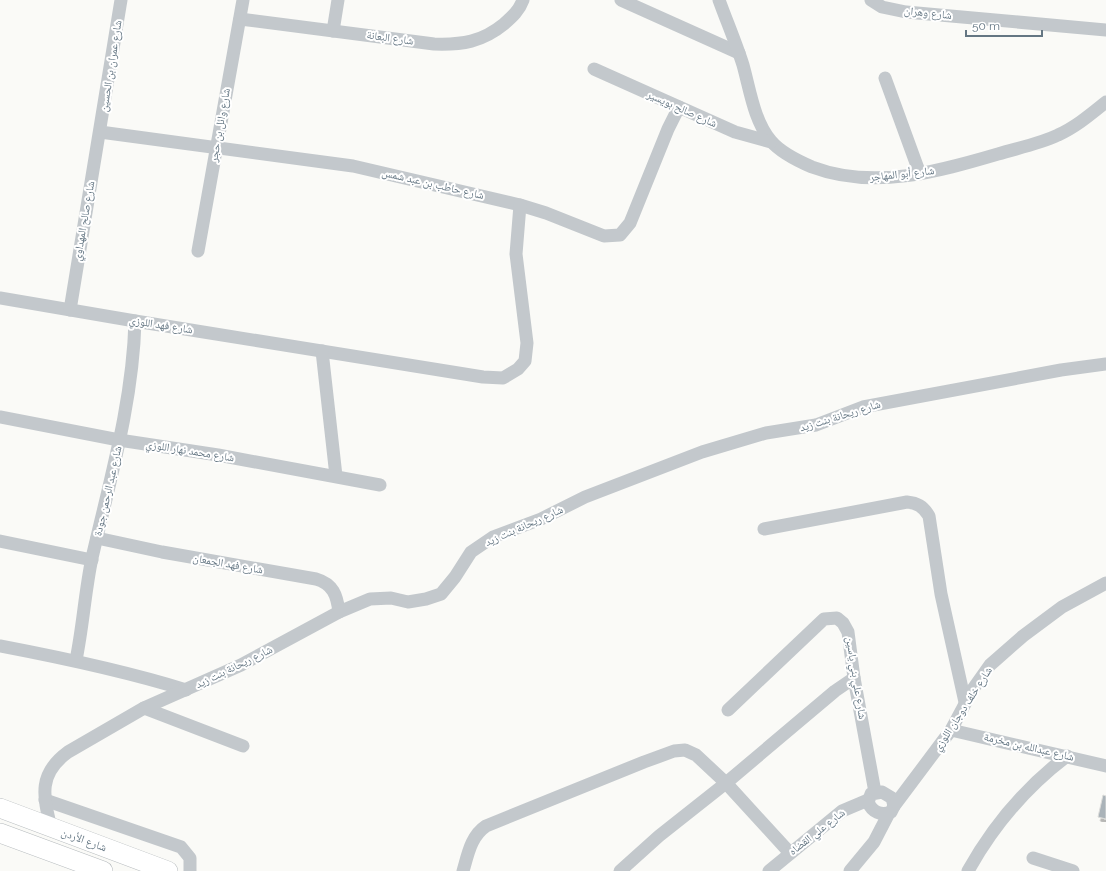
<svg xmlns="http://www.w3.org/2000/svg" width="1106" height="871" font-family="Raleway,'Noto Naskh Arabic',sans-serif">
	<defs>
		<filter id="shadow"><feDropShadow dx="2.5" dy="4" stdDeviation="0" flood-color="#0004"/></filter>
	</defs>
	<rect width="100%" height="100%" fill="#fafaf7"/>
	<path fill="#aab3b9" stroke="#dcdcda" filter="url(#shadow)" d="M 1103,795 L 1106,796 L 1106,819 L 1098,817 Z"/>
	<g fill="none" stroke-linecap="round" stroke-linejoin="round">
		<defs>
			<g id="highway">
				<path d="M 0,808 L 168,871"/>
				<path d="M 0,833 L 103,871"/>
			</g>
		</defs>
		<use href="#highway" stroke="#b6bbbe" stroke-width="20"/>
		<g stroke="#c3c8cc" stroke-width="13">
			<path d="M 621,0 L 739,53"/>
			<path d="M 719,0 C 727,22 736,43 743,65 C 750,90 754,121 771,141 C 781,153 798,161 812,167 C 873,190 937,172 998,154 C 1018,148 1039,144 1058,135 C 1076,127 1091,114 1106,102"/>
			<path d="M 871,0 L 882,7 L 906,12 L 1106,30"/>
			<path d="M 240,19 L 434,44 C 462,45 482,42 504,24 C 512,17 519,11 523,0"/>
			<path d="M 333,31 L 338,0"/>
			<path d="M 594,69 L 735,132 L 771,142"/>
			<path d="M 885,78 L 920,174"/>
			<path d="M 100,132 L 353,166 L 520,205 L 546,213 L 604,236 L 620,235 L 630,223 L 668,129 L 679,107"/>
			<path d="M 198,251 L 243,0"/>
			<path d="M 0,298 L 135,321 L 483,377 L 503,378 L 518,369 L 525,361 L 527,343 L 516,254 L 520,205"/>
			<path d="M 70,310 L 121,0"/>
			<path d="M 322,351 L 336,476"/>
			<path d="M 0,417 L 119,440 L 218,455 L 380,485"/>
			<path d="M 764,529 L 907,502 C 917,503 923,506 929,516 L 941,594 L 965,702"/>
			<path d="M 97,538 L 162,552 L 316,579 C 333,584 337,595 339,612"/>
			<path d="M 0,541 L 92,560"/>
			<path d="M 0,646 C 63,658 125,671 186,690"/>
			<path d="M 76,660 C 83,626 85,591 92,558 C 110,480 133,401 135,321"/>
			<path d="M 144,708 L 243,746"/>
			<path d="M 728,710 L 824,619 L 837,618 L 843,623 L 848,632 L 854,678 L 875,792"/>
			<path d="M 951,730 L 1106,766"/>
			<path d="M 882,792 L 892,798 L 894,806 L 891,812 C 881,816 872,812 868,802 L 871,794 Z"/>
			<path d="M 45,800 L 181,847 L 190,858 L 190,871"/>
			<path d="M 894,806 L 951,730 L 973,689 L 990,665 L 1023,636 L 1062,607 L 1106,583"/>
			<path d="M 51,828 C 43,795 38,774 68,752 L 144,708 L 241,665 L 339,612 L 370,599 L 391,598 L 408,602 L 426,599 L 441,594 L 455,577 L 471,552 L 493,537 L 541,519 L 585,497 L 702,452 L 766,433 L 816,425 L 863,407 L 1061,370 L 1106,364"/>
			<path d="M 1033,858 L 1073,871"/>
			<path d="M 463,871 C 468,854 471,836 486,826 L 644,762 L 674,751 L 685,750 L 696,755 L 726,783 L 790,853"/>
			<path d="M 620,871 L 659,836 L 726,783 L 835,691 L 854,678"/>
			<path d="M 769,871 L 842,811 L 868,800"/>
			<path d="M 850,871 L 874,842 L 889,813"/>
			<path d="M 968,871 C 993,826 1026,787 1067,756"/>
		</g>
		<use href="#highway" stroke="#fff" stroke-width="19"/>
	</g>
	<g text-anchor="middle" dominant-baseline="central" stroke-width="4" stroke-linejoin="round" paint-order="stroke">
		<g font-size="11" fill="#647683" stroke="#fff">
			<text transform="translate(928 13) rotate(6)">شارع وهران</text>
			<text transform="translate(390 38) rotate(8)">شارع البعانة</text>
			<text transform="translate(111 66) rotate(-81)">شارع عمران بن الحسين</text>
			<text transform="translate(682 109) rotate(24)">شارع صالح بويسير</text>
			<text transform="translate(220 125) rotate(-80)">شارع وائل بن حجر</text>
			<text transform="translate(902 174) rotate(-6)">شارع أبو المهاجر</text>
			<text transform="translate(433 184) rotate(13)">شارع حاطب بن عبد شمس</text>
			<text transform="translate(84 221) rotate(-80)">شارع صالح المهداوي</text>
			<text transform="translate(161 325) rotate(9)">شارع فهد اللوزي</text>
			<text transform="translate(840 416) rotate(-17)">شارع ريحانة بنت زيد</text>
			<text transform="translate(190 451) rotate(9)">شارع محمد نهار اللوزي</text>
			<text transform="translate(108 491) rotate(-77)">شارع عبد الرحمن جودة</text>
			<text transform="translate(524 526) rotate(-24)">شارع ريحانة بنت زيد</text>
			<text transform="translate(228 564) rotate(10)">شارع فهد الجمعان</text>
			<text transform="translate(234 667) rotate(-26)">شارع ريحانة بنت زيد</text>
			<text transform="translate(856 678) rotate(81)">شارع علي بني ياسين</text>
			<text transform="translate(963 709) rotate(-57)">شارع خلف دوجان اللوزي</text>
			<text transform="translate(1029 747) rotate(13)">شارع عبدالله بن مخرمة</text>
			<text transform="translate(817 832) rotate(-38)">شارع علي القضاه</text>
			<text transform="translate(84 840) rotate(20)">شارع الأردن</text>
		</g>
	</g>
	<path d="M966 30v6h76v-6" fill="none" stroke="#647683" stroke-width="2"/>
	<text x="972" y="30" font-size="12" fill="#647683" stroke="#ffffff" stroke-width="3" paint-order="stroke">50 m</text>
</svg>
